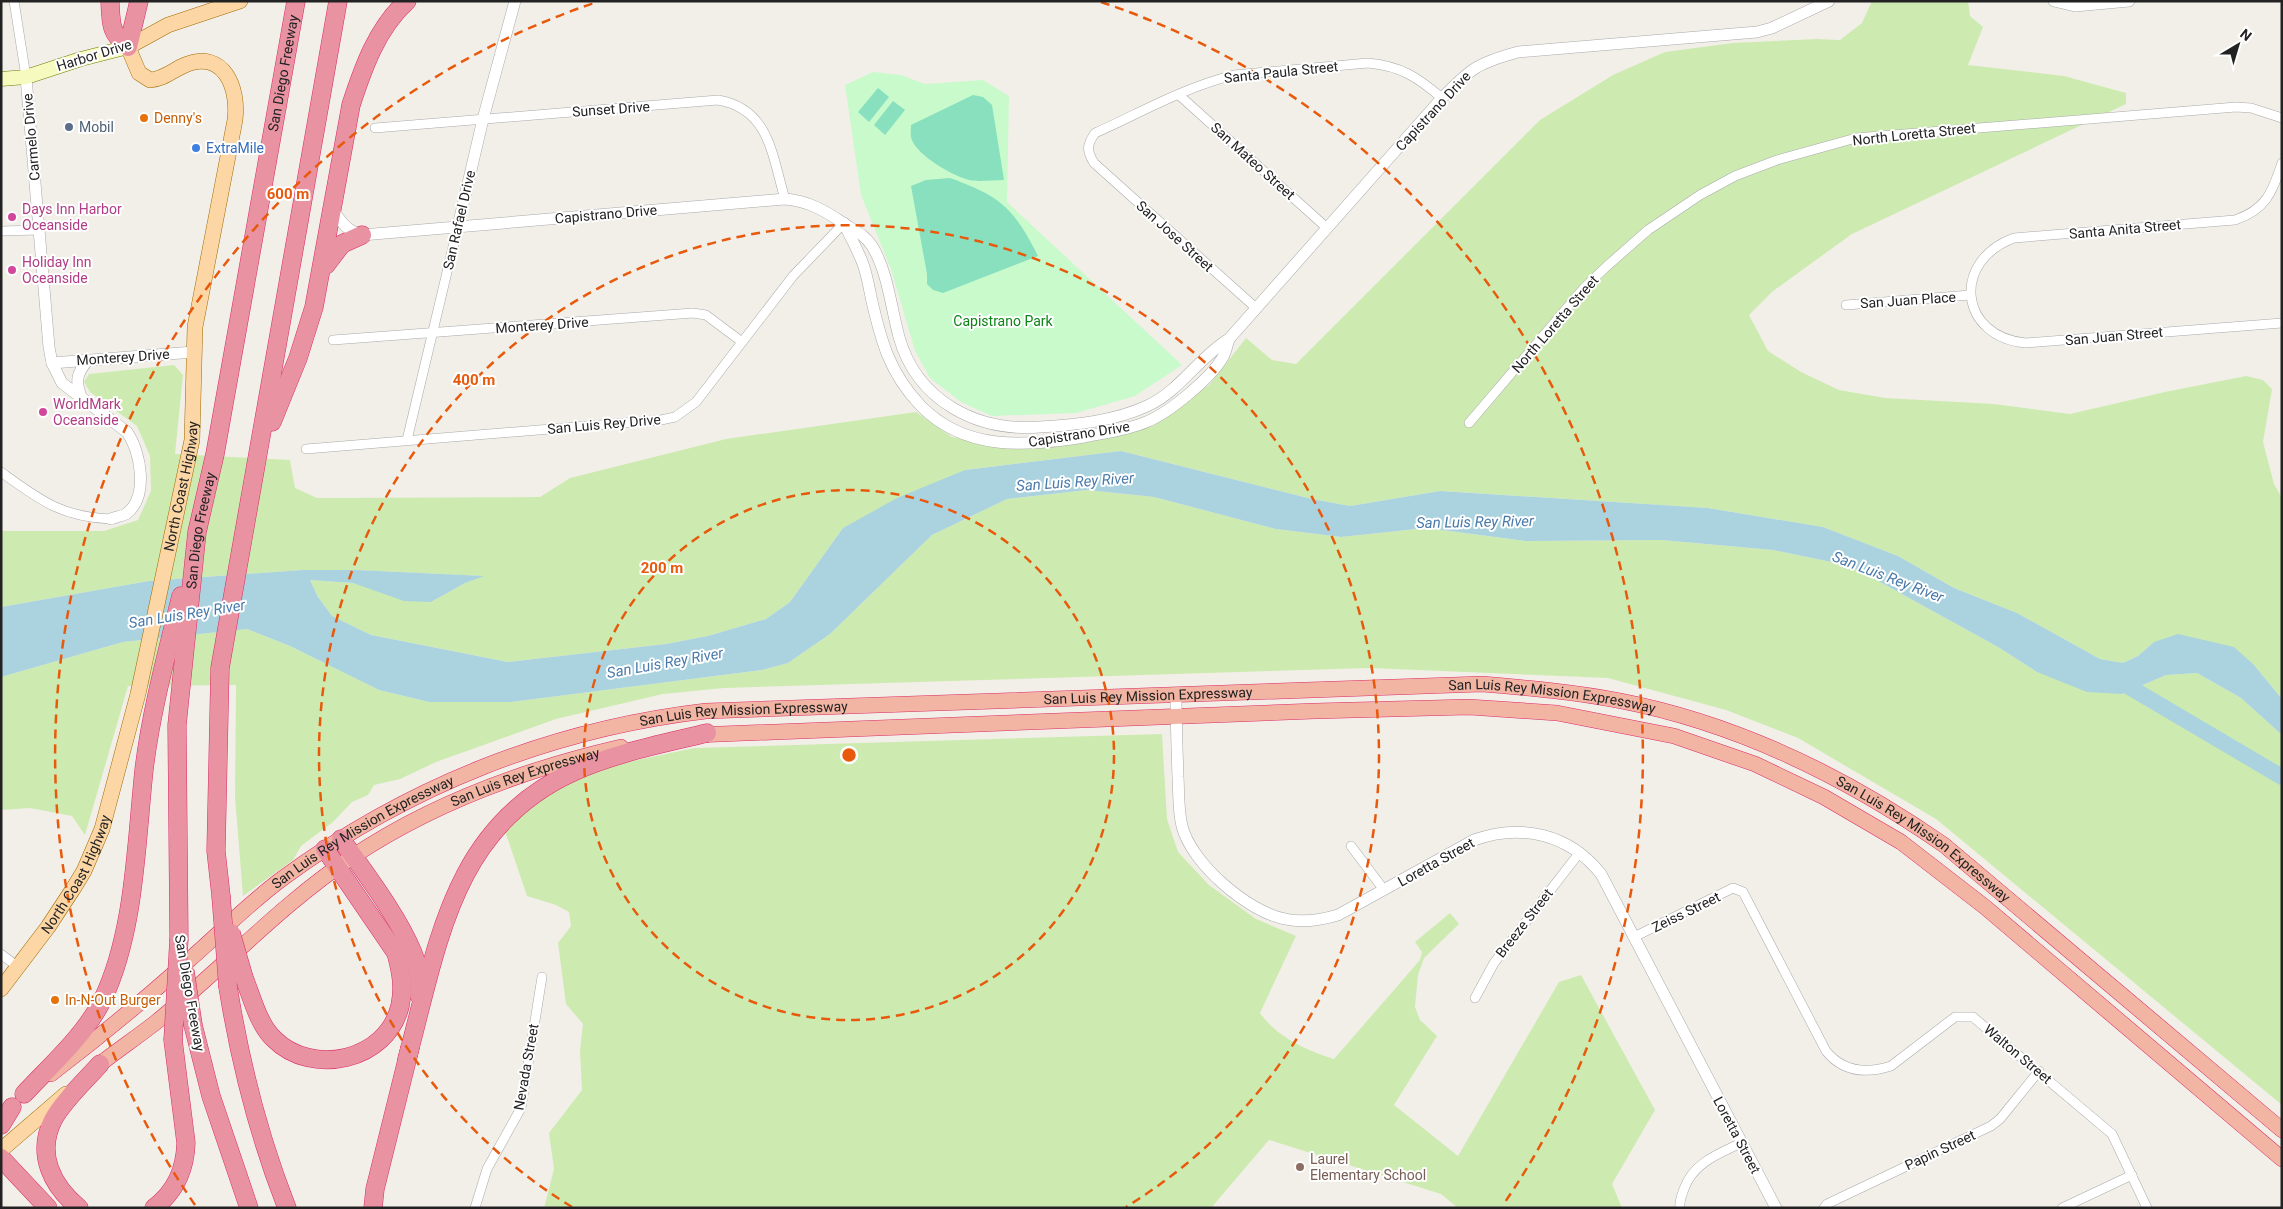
<svg xmlns="http://www.w3.org/2000/svg" width="2283" height="1209" font-family="Roboto,sans-serif">
	<rect width="100%" height="100%" fill="#f2efe9"/>
	<g fill="#cdebb0">
		<path d="M 1872,1 L 1968,1 L 1970,16 L 1983,27 L 1968,65 L 2064,76 L 2126,93 L 2126,104 L 1852,234 L 1773,291 L 1749,315 L 1768,351 L 1801,372 L 1839,390 L 1885,398 L 1994,404 L 2070,414 L 2165,392 L 2246,376 L 2263,380 L 2272,389 L 2263,442 L 2274,484 L 2282,498 L 2282,699 L 2254,665 L 2154,642 L 2138,656 L 2123,663 L 2100,659 L 2017,613 L 1954,588 L 1898,556 L 1823,527 L 1708,508 L 1440,491 L 1350,506 L 1312,499 L 1121,451 L 965,470 L 843,528 L 790,602 L 766,619 L 708,636 L 666,644 L 508,662 L 371,635 L 332,616 L 318,597 L 310,580 L 353,583 L 431,602 L 465,583 L 482,576 L 357,570 L 302,570 L 149,581 L 1,607 L 1,531 L 104,531 L 138,520 L 151,491 L 150,456 L 137,426 L 90,392 L 84,382 L 89,374 L 174,365 L 183,375 L 175,454 L 290,460 L 295,488 L 317,498 L 540,497 L 570,478 L 726,439 L 916,412 L 952,437 L 1017,448 L 1084,441 L 1153,426 L 1210,384 L 1246,338 L 1272,360 L 1296,364 L 1540,120 L 1613,75 L 1665,52 L 1733,43 L 1817,39 L 1840,40 L 1862,23 Z"/>
		<path d="M 1087,490 L 1154,497 L 1276,529 L 1341,537 L 1426,528 L 1526,541 L 1662,540 L 1773,550 L 1851,566 L 1998,647 L 2037,672 L 2122,694 L 2166,675 L 2197,673 L 2241,698 L 2282,735 L 2282,1105 L 1936,819 L 1798,738 L 1726,710 L 1608,678 L 1369,668 L 724,688 L 663,694 L 556,719 L 436,762 L 400,779 L 374,785 L 368,795 L 352,802 L 333,822 L 301,846 L 293,860 L 243,896 L 235,797 L 236,685 L 128,686 L 85,835 L 72,816 L 30,808 L 1,810 L 1,677 L 123,642 L 247,629 L 290,646 L 379,690 L 429,702 L 511,702 L 762,670 L 788,663 L 830,634 L 932,535 L 1007,499 Z"/>
		<path d="M 1162,734 L 1167,819 L 1178,852 L 1209,885 L 1256,919 L 1296,936 L 1260,1013 C 1278,1038 1306,1050 1334,1059 L 1420,960 L 1422,952 L 1415,942 L 1450,913 L 1459,924 L 1424,958 L 1418,975 L 1415,1007 L 1420,1020 L 1437,1036 L 1394,1105 L 1458,1156 L 1559,982 L 1581,975 L 1655,1110 L 1612,1184 L 1622,1208 L 1458,1208 L 1441,1194 L 1269,1140 L 1211,1208 L 544,1208 L 554,1169 L 549,1133 L 582,1090 L 580,1050 L 583,1024 L 566,1004 L 558,943 L 571,926 L 569,912 L 556,905 L 527,896 L 504,828 L 560,783 L 623,763 L 694,748 Z"/>
	</g>
	<path fill="#c8facc" d="M 873,72 L 901,75 L 925,84 L 983,80 L 1009,96 L 1007,202 L 1182,365 L 1135,396 L 1076,413 L 992,416 L 961,402 L 930,378 L 915,351 L 891,269 L 861,195 L 845,85 Z"/>
	<g fill="#88e0be">
		<path d="M 878,88 L 889,97 L 869,122 L 858,112 Z"/>
		<path d="M 973,95 L 983,97 L 992,105 L 1004,180 C 992,180 979,182 969,180 C 953,176 918,156 912,140 C 910,136 911,130 911,125 Z"/>
		<path d="M 893,101 L 905,110 L 885,135 L 874,125 Z"/>
		<path d="M 950,178 C 1000,196 1014,208 1038,256 L 943,293 L 933,290 L 927,284 L 927,274 L 911,186 L 926,180 Z"/>
	</g>
	<path fill="#aad3df" d="M 1121,451 L 1312,499 L 1350,506 L 1440,491 L 1708,508 L 1823,527 L 1898,556 L 1954,588 L 2017,613 L 2100,659 L 2123,663 L 2138,656 L 2154,642 L 2178,634 L 2234,647 L 2254,665 L 2282,699 L 2282,735 L 2241,698 L 2197,673 L 2166,675 L 2122,694 L 2087,692 L 2037,672 L 1998,647 L 1851,566 L 1773,550 L 1662,540 L 1526,541 L 1426,528 L 1341,537 L 1276,529 L 1154,497 L 1087,490 L 1007,499 L 932,535 L 830,634 L 788,663 L 762,670 L 511,702 L 429,702 L 379,690 L 290,646 L 247,629 L 123,642 L 1,677 L 1,607 L 149,581 L 302,570 L 357,570 L 484,576 L 465,583 L 431,602 L 404,601 L 353,583 L 310,580 L 318,597 L 332,616 L 371,635 L 508,662 L 666,644 L 708,636 L 766,619 L 790,602 L 843,528 L 897,498 L 965,470 Z"/>
	<g fill="none" stroke-linecap="round" stroke-linejoin="round">
		<path stroke="#aad3df" stroke-width="16" d="M 2114,678 L 2282,777"/>
		<defs>
			<g id="minor">
				<path d="M 14,1 L 26,77"/>
				<path d="M 1179,95 L 1327,228"/>
				<path d="M 375,128 L 718,100 C 770,109 772,156 785,199"/>
				<path d="M 2282,163 C 2272,192 2267,209 2235,220 L 2014,238 C 1951,261 1959,337 2026,343 L 2282,323"/>
				<path d="M 1,231 L 39,230"/>
				<path d="M 1846,305 L 1970,295"/>
				<path d="M 1256,308 L 1094,163 C 1087,151 1086,146 1095,133 C 1140,113 1185,87 1234,75 L 1368,63 C 1401,66 1417,77 1442,98"/>
				<path d="M 333,340 L 693,313 L 706,315 L 742,342"/>
				<path d="M 1469,423 L 1584,288 L 1607,266 L 1648,230 L 1700,195 L 1735,176 L 1777,160 L 1856,138 L 2236,107 L 2251,108 L 2282,118"/>
				<path d="M 407,440 L 458,226"/>
				<path d="M 306,449 L 661,420 L 675,417 L 696,402 L 793,276 L 844,223"/>
				<path d="M 1,472 C 40,500 61,517 111,519"/>
				<path d="M 1351,846 L 1384,890"/>
				<path d="M 1634,937 L 1733,888 L 1743,892 L 1826,1051 C 1843,1072 1866,1074 1891,1066 L 1955,1017 L 1973,1017 L 2112,1134 L 2147,1208"/>
				<path d="M 1,954 L 18,967"/>
				<path d="M 1475,998 L 1494,963 L 1580,852"/>
				<path d="M 475,1208 L 487,1169 L 521,1108 L 542,977"/>
				<path d="M 1680,1208 C 1679,1201 1682,1195 1684,1189 C 1693,1163 1718,1154 1741,1143"/>
				<path d="M 1824,1208 L 1827,1204 L 1991,1126 L 2000,1119 L 2039,1071"/>
				<path d="M 2062,1208 L 2132,1175"/>
			</g>
			<g id="tertiary">
				<path d="M 2054,1 L 2075,6 L 2129,1"/>
				<path d="M 26,77 L 49,347 L 52,363 L 62,383 L 127,432 C 141,452 149,497 126,514 C 122,516 115,517 111,519"/>
				<path d="M 333,210 C 342,223 347,231 362,235 L 785,199 C 808,201 824,210 843,223 C 855,231 864,234 872,246 C 888,272 891,308 899,337 C 917,401 977,432 1040,427 C 1075,425 1115,421 1147,406 C 1180,391 1199,357 1229,339 L 1442,98 C 1471,68 1478,63 1518,52 L 1757,32 L 1772,28 L 1829,1"/>
				<path d="M 844,223 C 850,237 858,250 863,264 C 867,275 869,287 871,297 C 881,341 889,372 920,405 C 965,452 1026,446 1084,437 C 1104,433 1128,430 1146,422 C 1169,413 1211,378 1223,357 C 1226,352 1227,345 1229,339"/>
				<path d="M 458,226 L 483,119 L 515,1"/>
				<path d="M 52,363 L 194,352"/>
				<path d="M 82,399 C 75,382 76,374 88,360"/>
				<path d="M 1176,693 C 1176,721 1177,749 1178,777 C 1179,793 1178,810 1182,826 C 1191,863 1248,912 1285,919 C 1303,923 1321,920 1338,915 L 1474,840 C 1522,823 1569,834 1601,874 L 1776,1208"/>
			</g>
			<path id="secondary" d="M 1,79 L 26,77 L 81,59 L 128,47"/>
			<g id="primary">
				<path id="s1" d="M 1,989 L 48,927 L 73,889 L 84,871 L 102,829 L 138,694 L 192,440 L 195,327 L 235,120 C 239,88 224,49 185,65 C 173,70 164,79 150,80 L 139,73 L 128,47 L 168,25 L 240,1"/>
				<path d="M 1,1150 L 66,1094"/>
			</g>
			<g id="trunk">
				<path d="M 695,735 L 1315,711 L 1469,707 L 1557,713 L 1674,736 L 1755,764 L 1824,797 L 1901,842 L 1985,907 L 2282,1159"/>
				<path id="s2" d="M 100,1064 C 118,1050 137,1037 155,1023 C 222,969 280,905 352,857 C 434,802 526,769 621,747"/>
				<path id="s3" d="M 51,1074 C 98,1038 143,1001 188,961 C 219,934 249,903 283,878 C 408,786 552,729 706,711 L 1482,684 C 1529,688 1575,692 1621,701 C 1739,724 1846,777 1944,845 L 2282,1130"/>
			</g>
			<g id="motorway">
				<path d="M 110,1 C 111,24 110,33 128,47 L 139,1"/>
				<path d="M 326,265 L 342,244 L 362,235"/>
				<path d="M 272,422 L 298,358 L 314,307 L 351,105 C 363,68 377,28 407,1"/>
				<path d="M 341,839 C 365,873 398,916 413,953 C 419,967 420,981 419,995"/>
				<path d="M 221,896 L 216,851 L 220,668 L 338,1"/>
				<path id="s4" d="M 179,939 L 177,725 L 197,532 L 215,454 L 296,1"/>
				<path d="M 244,978 C 252,997 258,1024 274,1039 C 312,1077 387,1061 400,1006 C 404,987 401,971 396,953 L 325,849"/>
				<path d="M 228,987 C 240,1062 259,1137 287,1208"/>
				<path d="M 193,1025 L 211,1096 L 249,1208"/>
				<path d="M 407,1059 C 438,945 452,827 573,772 C 615,753 662,744 707,733"/>
				<path d="M 24,1094 C 51,1065 84,1036 102,1001 C 135,933 136,844 144,770 C 151,711 167,653 181,596"/>
				<path d="M 1,1125 L 12,1107"/>
				<path d="M 1,1158 L 48,1208"/>
				<path d="M 79,1208 C 52,1186 36,1154 53,1120 C 63,1101 86,1080 100,1064"/>
				<path d="M 154,1208 C 176,1191 185,1170 186,1143 L 173,1040"/>
				<path d="M 373,1208 L 375,1189 L 410,1048"/>
			</g>
		</defs>
		<use href="#minor" stroke="#a9a9a9" stroke-width="10"/>
		<use href="#tertiary" stroke="#a9a9a9" stroke-width="12"/>
		<use href="#secondary" stroke="#707d05" stroke-width="15"/>
		<use href="#primary" stroke="#a06b00" stroke-width="16"/>
		<use href="#trunk" stroke="#dc2a67" stroke-width="16"/>
		<use href="#motorway" stroke="#dc2a67" stroke-width="19"/>
		<use href="#minor" stroke="#fff" stroke-width="9"/>
		<use href="#tertiary" stroke="#fff" stroke-width="11"/>
		<use href="#secondary" stroke="#f7fabf" stroke-width="14"/>
		<use href="#primary" stroke="#fcd6a4" stroke-width="15"/>
		<use href="#trunk" stroke="#f2b4a3" stroke-width="15"/>
		<use href="#motorway" stroke="#e892a2" stroke-width="18"/>
		<defs>
			<g id="motorway-bridge">
				<path d="M 221,896 L 228,987"/>
				<path d="M 231,933 L 244,978"/>
				<path d="M 185,971 L 193,1025"/>
				<path d="M 173,1040 L 179,939"/>
			</g>
		</defs>
		<use href="#motorway-bridge" stroke="#dc2a67" stroke-width="19" stroke-linecap="butt"/>
		<use href="#motorway-bridge" stroke="#e892a2" stroke-width="18"/>
	</g>
	<g fill="none" stroke="#e8590c" stroke-width="2.5" stroke-dasharray="9 6">
		<circle cx="849" cy="755" r="265"/>
		<path d="M572 1207A530 530 0 1 1 1126 1207"/>
		<path d="M195 1205A794 794 0 0 1 597 2M1101 2A794 794 0 0 1 1503 1205"/>
	</g>
	<g fill="#e8710a" stroke="#fff" stroke-width="2">
		<circle cx="144" cy="118" r="5"/>
		<circle cx="55" cy="1000" r="5"/>
	</g>
	<circle fill="#5c6f8a" stroke="#fff" stroke-width="2" cx="69" cy="127" r="5"/>
	<circle fill="#3f7fe0" stroke="#fff" stroke-width="2" cx="196" cy="148" r="5"/>
	<g fill="#d1479c" stroke="#fff" stroke-width="2">
		<circle cx="12" cy="217" r="5"/>
		<circle cx="12" cy="270" r="5"/>
		<circle cx="43" cy="412" r="5"/>
	</g>
	<circle fill="#8d6e63" stroke="#fff" stroke-width="2" cx="1300" cy="1167" r="5"/>
	<g text-anchor="middle" dominant-baseline="central" stroke-width="4" stroke-linejoin="round" paint-order="stroke">
		<g font-size="14" fill="#222" stroke="#fff">
			<text transform="translate(94 55) rotate(-17)">Harbor Drive</text>
			<text transform="translate(1281 72) rotate(-6)">Santa Paula Street</text>
			<text stroke="none"><textPath href="#s4" startOffset="875">San Diego Freeway</textPath></text>
			<text transform="translate(611 109) rotate(-4)">Sunset Drive</text>
			<text transform="translate(1433 111) rotate(-47)">Capistrano Drive</text>
			<text transform="translate(1914 134) rotate(-6)">North Loretta Street</text>
			<text transform="translate(31 137) rotate(-95)">Carmelo Drive</text>
			<text transform="translate(1253 161) rotate(42)">San Mateo Street</text>
			<text transform="translate(606 214) rotate(-5)">Capistrano Drive</text>
			<text transform="translate(459 220) rotate(-77)">San Rafael Drive</text>
			<text transform="translate(2125 229) rotate(-5)">Santa Anita Street</text>
			<text transform="translate(1175 236) rotate(42)">San Jose Street</text>
			<text transform="translate(1908 300) rotate(-4)">San Juan Place</text>
			<text transform="translate(1555 324) rotate(-49)">North Loretta Street</text>
			<text transform="translate(542 325) rotate(-4)">Monterey Drive</text>
			<text transform="translate(2114 336) rotate(-5)">San Juan Street</text>
			<text transform="translate(123 357) rotate(-4)">Monterey Drive</text>
			<text transform="translate(604 424) rotate(-5)">San Luis Rey Drive</text>
			<text transform="translate(1079 434) rotate(-9)">Capistrano Drive</text>
			<text stroke="none"><textPath href="#s1" startOffset="542">North Coast Highway</textPath></text>
			<text stroke="none"><textPath href="#s4" startOffset="410">San Diego Freeway</textPath></text>
			<text stroke="none"><textPath href="#s3" startOffset="1206">San Luis Rey Mission Expressway</textPath></text>
			<text stroke="none"><textPath href="#s3" startOffset="1611">San Luis Rey Mission Expressway</textPath></text>
			<text stroke="none"><textPath href="#s3" startOffset="801">San Luis Rey Mission Expressway</textPath></text>
			<text stroke="none"><textPath href="#s2" startOffset="518">San Luis Rey Expressway</textPath></text>
			<text stroke="none"><textPath href="#s3" startOffset="396">San Luis Rey Mission Expressway</textPath></text>
			<text stroke="none"><textPath href="#s3" startOffset="2016">San Luis Rey Mission Expressway</textPath></text>
			<text transform="translate(1436 862) rotate(-29)">Loretta Street</text>
			<text stroke="none"><textPath href="#s1" startOffset="138">North Coast Highway</textPath></text>
			<text transform="translate(1686 912) rotate(-26)">Zeiss Street</text>
			<text transform="translate(1524 923) rotate(-52)">Breeze Street</text>
			<text transform="translate(190 993) rotate(80)">San Diego Freeway</text>
			<text transform="translate(2018 1054) rotate(40)">Walton Street</text>
			<text transform="translate(526 1067) rotate(-80)">Nevada Street</text>
			<text transform="translate(1737 1135) rotate(62)">Loretta Street</text>
			<text transform="translate(1940 1150) rotate(-25)">Papin Street</text>
		</g>
		<g font-size="14" fill="#c56008" stroke="#fff" text-anchor="start">
			<text x="154" y="118">Denny's</text>
			<text x="65" y="1000">In-N-Out Burger</text>
		</g>
		<g font-size="14" fill="#4e5e75" stroke="#fff" text-anchor="start">
			<text x="79" y="127">Mobil</text>
		</g>
		<g font-size="14" fill="#366cbe" stroke="#fff" text-anchor="start">
			<text x="206" y="148">ExtraMile</text>
		</g>
		<g font-size="14" fill="#b23c85" stroke="#fff" text-anchor="start">
			<text x="22" y="209">Days Inn Harbor<tspan x="22" dy="16">Oceanside</tspan></text>
			<text x="22" y="262">Holiday Inn<tspan x="22" dy="16">Oceanside</tspan></text>
			<text x="53" y="404">WorldMark<tspan x="53" dy="16">Oceanside</tspan></text>
		</g>
		<g font-size="14" fill="#0c8416" stroke="#fff">
			<text x="1003" y="321">Capistrano Park</text>
		</g>
		<g font-size="14" fill="#785e54" stroke="#fff" text-anchor="start">
			<text x="1310" y="1159">Laurel<tspan x="1310" dy="16">Elementary School</tspan></text>
		</g>
		<g font-size="15" font-style="italic" fill="#4a7aab" stroke="#fff">
			<text transform="translate(1075 482) rotate(-4)">San Luis Rey River</text>
			<text transform="translate(1475 522) rotate(-1)">San Luis Rey River</text>
			<text transform="translate(1888 577) rotate(21)">San Luis Rey River</text>
			<text transform="translate(187 614) rotate(-9)">San Luis Rey River</text>
			<text transform="translate(665 663) rotate(-10)">San Luis Rey River</text>
		</g>
	</g>
	<circle cx="849" cy="755" r="8" fill="#e8590c" stroke="#fff" stroke-width="2.5"/>
	<g font-size="15" text-anchor="middle" font-weight="bold" fill="#e8590c" stroke="#fff" stroke-width="4" stroke-linejoin="round" paint-order="stroke">
		<text x="288" y="199">600 m</text>
		<text x="474" y="385">400 m</text>
		<text x="662" y="573">200 m</text>
	</g>
	<rect width="2283" height="1209" fill="none" stroke="#222222" stroke-width="5"/>
	<g transform="translate(2238 45) rotate(38)" stroke="#ffffff" stroke-width="4" paint-order="stroke">
	<path d="M0-4L9 19L0 12L-9 19Z" fill="#222222"/>
	<text y="-8" font-size="14" font-weight="bold" text-anchor="middle" fill="#222222">N</text>
	</g>
</svg>
